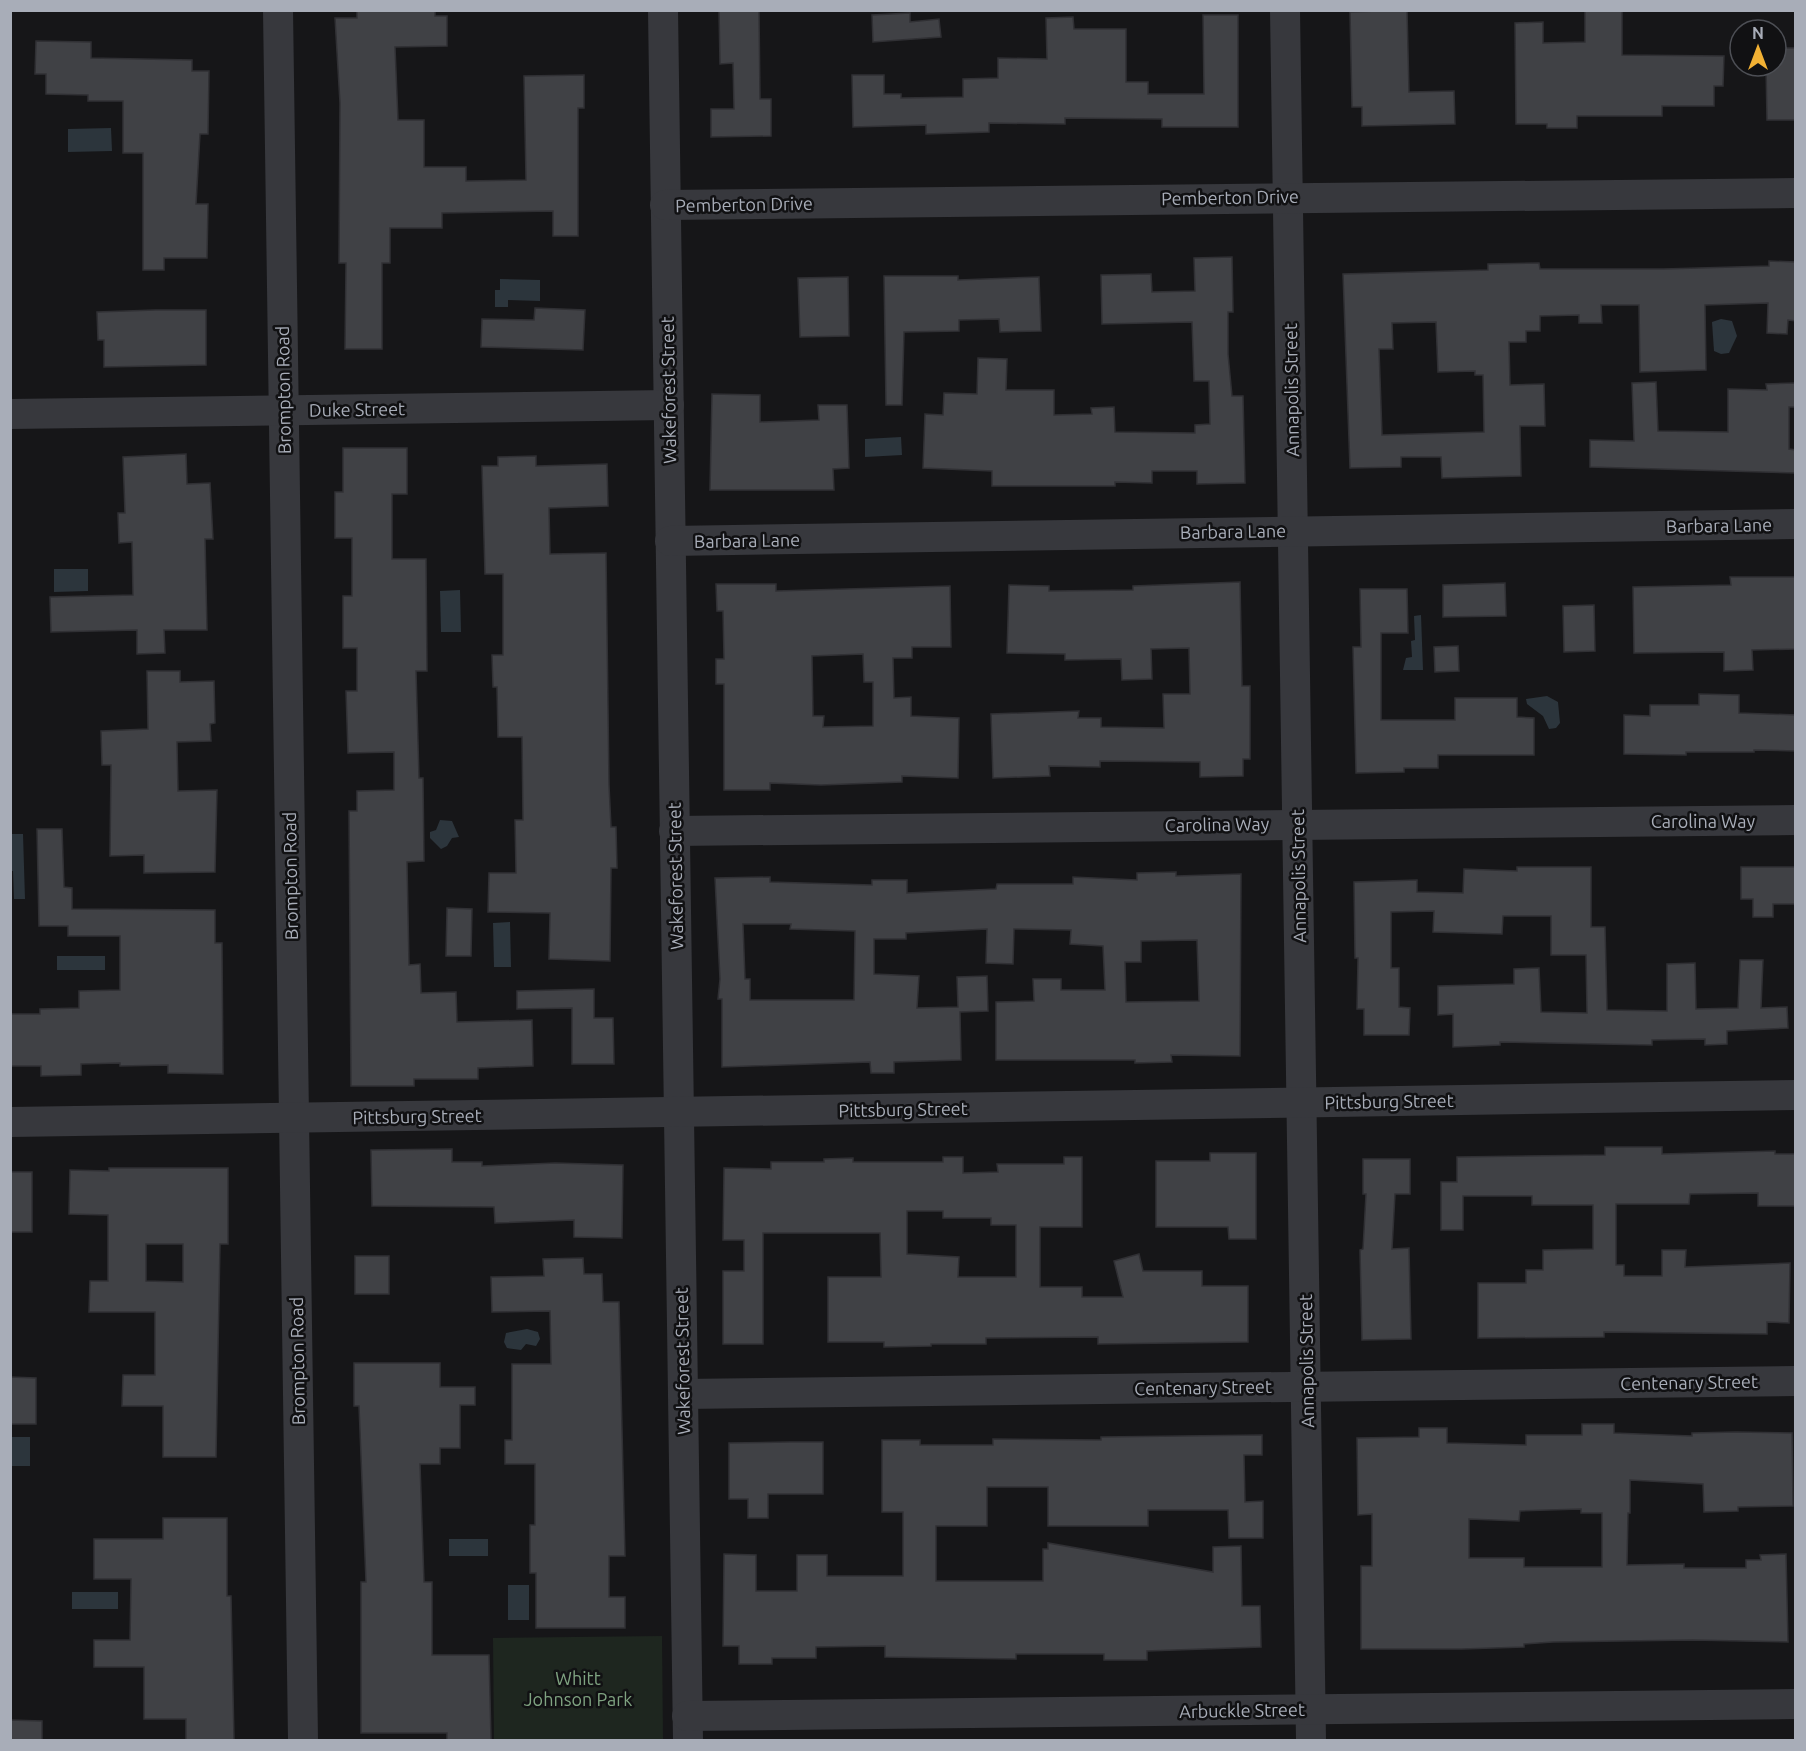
<svg xmlns="http://www.w3.org/2000/svg" width="1806" height="1751" font-family="Ubuntu,sans-serif">
	<rect width="100%" height="100%" fill="#161618"/>
	<path fill="#1e261f" d="M 662,1636 L 663,1740 L 494,1740 L 493,1638 Z"/>
	<g fill="#2c353c">
		<path d="M 111,128 L 112,151 L 68,152 L 68,129 Z"/>
		<path d="M 500,279 L 540,280 L 540,301 L 508,300 L 508,307 L 495,307 L 495,290 L 500,290 Z"/>
		<path d="M 1721,319 L 1732,321 L 1737,336 L 1729,353 L 1721,354 L 1714,351 L 1712,322 Z"/>
		<path d="M 901,437 L 902,455 L 865,457 L 865,439 Z"/>
		<path d="M 54,569 L 88,569 L 88,591 L 54,592 Z"/>
		<path d="M 460,590 L 461,632 L 441,632 L 440,591 Z"/>
		<path d="M 1421,615 L 1423,670 L 1403,670 L 1406,658 L 1412,657 L 1411,641 L 1415,640 L 1414,616 Z"/>
		<path d="M 1547,696 L 1558,702 L 1560,723 L 1556,728 L 1549,729 L 1543,716 L 1527,704 L 1526,699 Z"/>
		<path d="M 440,820 L 452,821 L 459,837 L 452,838 L 447,846 L 441,849 L 430,838 L 430,832 L 436,830 Z"/>
		<path d="M 11,834 L 23,834 L 25,899 L 14,899 L 13,871 L 10,871 Z"/>
		<path d="M 510,922 L 511,967 L 494,967 L 493,923 Z"/>
		<rect x="57" y="956" width="48" height="14"/>
		<path d="M 527,1329 L 538,1332 L 540,1339 L 536,1346 L 526,1344 L 521,1350 L 507,1348 L 504,1342 L 506,1333 Z"/>
		<rect x="11" y="1437" width="19" height="29"/>
		<rect x="449" y="1539" width="39" height="17"/>
		<rect x="508" y="1585" width="21" height="35"/>
		<rect x="72" y="1592" width="46" height="17"/>
	</g>
	<g fill="#404145" stroke="#303034" stroke-width="1.5" fill-rule="evenodd">
		<path d="M 357,10 L 435,10 L 435,16 L 447,16 L 447,46 L 395,47 L 398,120 L 424,120 L 424,167 L 466,167 L 466,181 L 526,180 L 524,76 L 584,75 L 584,108 L 578,108 L 578,236 L 553,236 L 553,211 L 442,213 L 442,228 L 390,228 L 390,263 L 382,263 L 382,349 L 345,349 L 346,263 L 339,263 L 340,103 L 335,18 L 357,18 Z"/>
		<path d="M 719,10 L 759,10 L 760,99 L 771,99 L 771,136 L 711,137 L 711,109 L 734,109 L 733,63 L 720,64 Z"/>
		<path d="M 1407,10 L 1409,92 L 1454,91 L 1455,124 L 1362,126 L 1362,107 L 1352,107 L 1350,12 Z"/>
		<path d="M 1585,10 L 1622,10 L 1622,55 L 1724,56 L 1723,86 L 1714,86 L 1714,106 L 1662,106 L 1662,116 L 1577,116 L 1577,128 L 1547,128 L 1547,124 L 1516,124 L 1515,23 L 1543,22 L 1543,43 L 1585,42 Z"/>
		<path d="M 910,13 L 910,22 L 939,19 L 941,37 L 873,42 L 872,15 Z"/>
		<path d="M 1203,15 L 1238,15 L 1238,127 L 1162,127 L 1162,119 L 1065,118 L 1065,124 L 989,123 L 989,132 L 926,134 L 926,125 L 853,127 L 852,75 L 884,75 L 884,94 L 901,94 L 901,98 L 963,97 L 963,79 L 998,78 L 998,58 L 1047,59 L 1046,18 L 1073,17 L 1074,29 L 1126,29 L 1126,82 L 1148,82 L 1148,94 L 1204,94 Z"/>
		<path d="M 36,41 L 91,42 L 91,58 L 192,60 L 192,71 L 209,71 L 208,134 L 200,134 L 196,204 L 208,204 L 207,258 L 164,258 L 164,270 L 143,270 L 143,153 L 123,153 L 123,101 L 88,101 L 88,95 L 46,94 L 46,74 L 35,74 Z"/>
		<path d="M 1776,48 L 1796,48 L 1796,120 L 1767,120 L 1766,66 L 1776,66 Z"/>
		<path d="M 1232,257 L 1233,312 L 1228,312 L 1228,354 L 1232,396 L 1243,396 L 1245,483 L 1197,484 L 1197,471 L 1152,471 L 1152,483 L 1115,482 L 1115,486 L 992,486 L 992,471 L 923,468 L 925,414 L 943,415 L 944,393 L 977,394 L 978,358 L 1007,359 L 1006,390 L 1054,390 L 1054,415 L 1092,414 L 1091,408 L 1114,407 L 1115,432 L 1195,433 L 1195,425 L 1210,424 L 1209,381 L 1194,381 L 1192,322 L 1102,324 L 1101,275 L 1151,274 L 1152,292 L 1195,291 L 1194,258 Z"/>
		<path d="M 1769,261 L 1796,262 L 1796,321 L 1788,320 L 1787,334 L 1767,333 L 1768,303 L 1705,305 L 1706,370 L 1640,372 L 1639,305 L 1601,305 L 1602,323 L 1579,323 L 1579,315 L 1540,316 L 1540,331 L 1526,331 L 1526,342 L 1509,342 L 1510,385 L 1544,384 L 1545,426 L 1520,426 L 1521,476 L 1442,478 L 1441,457 L 1401,457 L 1401,467 L 1350,468 L 1343,274 L 1488,270 L 1488,264 L 1539,263 L 1540,269 L 1663,269 L 1769,266 ZM 1436,322 L 1438,372 L 1475,371 L 1475,375 L 1483,375 L 1484,432 L 1382,435 L 1379,349 L 1393,349 L 1392,323 Z"/>
		<path d="M 884,276 L 958,276 L 958,280 L 1039,277 L 1041,331 L 1000,332 L 999,319 L 959,320 L 959,331 L 904,332 L 902,405 L 886,405 Z"/>
		<path d="M 848,277 L 849,336 L 800,337 L 798,278 Z"/>
		<path d="M 535,308 L 585,310 L 583,350 L 481,347 L 482,319 L 534,320 Z"/>
		<path d="M 155,310 L 206,310 L 206,365 L 104,367 L 104,340 L 98,340 L 97,312 Z"/>
		<path d="M 1656,382 L 1658,431 L 1728,432 L 1728,389 L 1767,390 L 1766,384 L 1796,383 L 1796,407 L 1789,407 L 1789,449 L 1796,450 L 1796,473 L 1590,467 L 1590,440 L 1634,441 L 1632,383 Z"/>
		<path d="M 712,394 L 760,395 L 760,422 L 819,420 L 818,405 L 847,405 L 849,468 L 833,469 L 834,490 L 710,490 Z"/>
		<path d="M 343,448 L 407,448 L 407,494 L 392,494 L 392,559 L 426,559 L 427,671 L 416,671 L 419,778 L 423,778 L 424,861 L 407,862 L 409,965 L 420,964 L 421,993 L 456,992 L 457,1022 L 532,1020 L 533,1066 L 478,1068 L 478,1079 L 414,1079 L 414,1086 L 351,1086 L 349,811 L 357,811 L 357,791 L 394,790 L 394,752 L 348,753 L 346,691 L 357,691 L 357,648 L 343,648 L 343,596 L 352,596 L 352,538 L 335,538 L 335,492 L 343,492 Z"/>
		<path d="M 186,454 L 187,484 L 210,483 L 213,539 L 205,539 L 207,630 L 164,630 L 165,653 L 137,654 L 137,630 L 51,632 L 50,597 L 133,595 L 132,542 L 119,543 L 118,513 L 125,513 L 123,457 Z"/>
		<path d="M 536,456 L 536,466 L 607,464 L 608,506 L 549,508 L 550,554 L 606,553 L 609,785 L 611,827 L 616,827 L 617,868 L 611,868 L 610,961 L 549,959 L 550,913 L 488,912 L 489,873 L 516,873 L 515,820 L 523,820 L 522,737 L 498,737 L 497,687 L 493,687 L 492,655 L 503,655 L 503,574 L 485,574 L 482,466 L 498,466 L 498,457 Z"/>
		<path d="M 1730,577 L 1796,577 L 1796,649 L 1752,650 L 1753,670 L 1724,671 L 1724,652 L 1634,653 L 1633,587 L 1731,585 Z"/>
		<path d="M 1240,582 L 1242,686 L 1250,686 L 1250,759 L 1243,759 L 1243,776 L 1200,777 L 1200,762 L 1100,761 L 1100,767 L 1049,766 L 1050,776 L 993,778 L 991,714 L 1079,711 L 1078,718 L 1101,718 L 1101,727 L 1164,728 L 1163,694 L 1190,694 L 1189,648 L 1151,649 L 1152,679 L 1122,680 L 1121,659 L 1065,660 L 1065,654 L 1007,653 L 1009,585 L 1049,586 L 1049,591 L 1133,590 L 1133,586 Z"/>
		<path d="M 1505,583 L 1506,616 L 1443,617 L 1443,585 Z"/>
		<path d="M 716,584 L 776,584 L 776,591 L 950,586 L 951,647 L 912,647 L 912,658 L 893,658 L 894,698 L 911,697 L 911,716 L 959,718 L 958,778 L 902,776 L 902,782 L 821,785 L 770,783 L 770,790 L 724,790 L 724,684 L 716,684 L 716,659 L 724,659 L 723,611 L 717,611 ZM 863,654 L 864,682 L 873,682 L 873,726 L 823,727 L 824,716 L 813,716 L 812,656 Z"/>
		<path d="M 1360,589 L 1407,589 L 1408,633 L 1381,633 L 1381,720 L 1455,720 L 1455,698 L 1517,698 L 1517,717 L 1534,718 L 1534,755 L 1438,755 L 1438,768 L 1404,768 L 1404,772 L 1356,773 L 1353,647 L 1361,647 Z"/>
		<path d="M 1594,605 L 1595,651 L 1564,652 L 1563,606 Z"/>
		<path d="M 1458,646 L 1459,671 L 1435,672 L 1434,647 Z"/>
		<path d="M 147,671 L 180,671 L 180,682 L 214,681 L 215,723 L 210,724 L 211,741 L 177,742 L 178,791 L 217,790 L 215,872 L 144,873 L 144,855 L 110,856 L 111,765 L 102,765 L 101,731 L 148,729 Z"/>
		<path d="M 1699,694 L 1739,695 L 1739,713 L 1796,715 L 1796,751 L 1754,750 L 1754,752 L 1686,752 L 1686,755 L 1624,754 L 1624,715 L 1650,716 L 1650,705 L 1699,705 Z"/>
		<path d="M 37,829 L 62,829 L 64,887 L 72,888 L 72,909 L 215,910 L 215,943 L 222,943 L 223,1074 L 168,1073 L 168,1065 L 120,1066 L 120,1063 L 81,1064 L 81,1075 L 41,1076 L 41,1066 L 10,1066 L 10,1014 L 40,1014 L 40,1009 L 79,1008 L 79,991 L 120,990 L 120,936 L 68,936 L 68,926 L 39,926 Z"/>
		<path d="M 1517,867 L 1591,867 L 1591,927 L 1605,927 L 1607,1010 L 1667,1011 L 1667,964 L 1695,963 L 1696,1009 L 1738,1008 L 1740,960 L 1763,960 L 1761,1008 L 1787,1007 L 1788,1028 L 1727,1031 L 1727,1044 L 1705,1045 L 1705,1039 L 1652,1040 L 1652,1045 L 1500,1042 L 1500,1045 L 1453,1047 L 1453,1014 L 1438,1015 L 1438,986 L 1514,984 L 1514,969 L 1539,968 L 1541,1012 L 1587,1013 L 1586,955 L 1551,955 L 1551,916 L 1503,916 L 1502,934 L 1433,932 L 1434,911 L 1391,912 L 1391,968 L 1399,968 L 1399,1007 L 1410,1008 L 1409,1035 L 1364,1035 L 1364,1009 L 1357,1009 L 1358,958 L 1355,958 L 1354,882 L 1417,880 L 1417,892 L 1463,893 L 1464,869 L 1517,871 Z"/>
		<path d="M 1741,867 L 1796,867 L 1796,904 L 1773,904 L 1773,917 L 1753,917 L 1753,899 L 1741,899 Z"/>
		<path d="M 1176,872 L 1176,876 L 1241,874 L 1240,1056 L 1171,1055 L 1172,1062 L 1135,1063 L 1135,1060 L 996,1060 L 996,1002 L 1034,1001 L 1033,979 L 1061,979 L 1061,990 L 1105,990 L 1103,946 L 1070,944 L 1071,930 L 1014,929 L 1013,964 L 986,963 L 987,929 L 906,933 L 906,939 L 874,939 L 874,974 L 919,976 L 917,1008 L 958,1007 L 957,977 L 987,976 L 988,1011 L 960,1012 L 961,1060 L 894,1062 L 894,1073 L 871,1073 L 870,1062 L 722,1067 L 722,999 L 718,999 L 720,979 L 715,878 L 770,877 L 770,882 L 872,885 L 872,880 L 907,880 L 907,893 L 996,889 L 997,884 L 1073,884 L 1073,877 L 1137,880 L 1137,873 ZM 743,924 L 791,924 L 790,929 L 855,931 L 854,1000 L 750,1000 L 750,979 L 745,979 ZM 1197,940 L 1199,1001 L 1126,1002 L 1125,962 L 1141,962 L 1141,941 Z"/>
		<path d="M 447,908 L 472,909 L 471,956 L 446,956 Z"/>
		<path d="M 594,989 L 594,1018 L 613,1018 L 614,1064 L 572,1064 L 572,1008 L 517,1009 L 517,991 Z"/>
		<path d="M 1605,1147 L 1662,1147 L 1662,1154 L 1775,1151 L 1775,1154 L 1796,1154 L 1796,1206 L 1758,1206 L 1758,1193 L 1690,1194 L 1689,1204 L 1616,1204 L 1616,1265 L 1624,1265 L 1624,1276 L 1662,1276 L 1662,1250 L 1686,1250 L 1685,1267 L 1790,1263 L 1789,1323 L 1767,1322 L 1767,1334 L 1604,1332 L 1604,1337 L 1478,1338 L 1478,1283 L 1526,1283 L 1526,1270 L 1543,1270 L 1543,1250 L 1593,1249 L 1593,1205 L 1532,1205 L 1532,1196 L 1463,1196 L 1463,1230 L 1441,1230 L 1441,1182 L 1457,1182 L 1457,1157 L 1605,1155 Z"/>
		<path d="M 452,1149 L 452,1162 L 482,1162 L 482,1166 L 555,1163 L 623,1165 L 622,1238 L 574,1237 L 574,1220 L 495,1223 L 494,1207 L 372,1206 L 371,1150 Z"/>
		<path d="M 1210,1153 L 1256,1153 L 1256,1239 L 1229,1239 L 1228,1227 L 1156,1227 L 1156,1161 L 1210,1161 Z"/>
		<path d="M 943,1157 L 963,1157 L 963,1173 L 998,1172 L 997,1164 L 1064,1164 L 1064,1157 L 1082,1157 L 1082,1227 L 1040,1227 L 1040,1287 L 1082,1287 L 1082,1297 L 1123,1297 L 1114,1261 L 1139,1254 L 1143,1271 L 1202,1271 L 1202,1286 L 1248,1286 L 1248,1342 L 1098,1344 L 1098,1337 L 986,1338 L 986,1344 L 931,1344 L 931,1346 L 884,1347 L 884,1342 L 828,1342 L 828,1277 L 881,1277 L 880,1233 L 763,1233 L 763,1344 L 723,1344 L 723,1271 L 744,1271 L 744,1240 L 723,1240 L 724,1168 L 771,1169 L 771,1162 L 824,1162 L 824,1159 L 853,1158 L 853,1162 L 943,1162 ZM 907,1211 L 943,1211 L 943,1218 L 991,1218 L 991,1225 L 1016,1225 L 1016,1277 L 958,1277 L 959,1257 L 907,1254 Z"/>
		<path d="M 1363,1159 L 1410,1159 L 1410,1194 L 1395,1194 L 1392,1249 L 1409,1248 L 1411,1339 L 1362,1340 L 1360,1250 L 1363,1249 L 1366,1194 L 1363,1194 Z"/>
		<path d="M 109,1168 L 228,1168 L 228,1244 L 220,1244 L 216,1457 L 163,1457 L 163,1406 L 122,1406 L 123,1375 L 155,1375 L 155,1312 L 89,1312 L 90,1281 L 108,1281 L 108,1215 L 69,1214 L 70,1170 L 109,1171 ZM 146,1244 L 183,1244 L 183,1282 L 146,1281 Z"/>
		<rect x="10" y="1172" width="22" height="60"/>
		<rect x="355" y="1256" width="34" height="38"/>
		<path d="M 583,1258 L 584,1274 L 602,1274 L 603,1302 L 619,1302 L 625,1556 L 609,1556 L 609,1597 L 625,1597 L 625,1628 L 536,1628 L 536,1573 L 530,1573 L 530,1525 L 535,1525 L 535,1464 L 505,1464 L 505,1440 L 512,1440 L 512,1364 L 551,1364 L 550,1311 L 492,1312 L 491,1277 L 544,1276 L 543,1259 Z"/>
		<path d="M 354,1363 L 440,1363 L 440,1387 L 475,1387 L 475,1405 L 460,1405 L 460,1448 L 440,1448 L 440,1464 L 420,1464 L 424,1582 L 432,1582 L 432,1655 L 489,1655 L 491,1740 L 447,1740 L 447,1733 L 361,1733 L 361,1582 L 366,1582 L 359,1406 L 354,1406 Z"/>
		<path d="M 10,1377 L 36,1378 L 36,1424 L 10,1424 Z"/>
		<path d="M 1582,1424 L 1614,1424 L 1614,1433 L 1692,1436 L 1692,1433 L 1736,1432 L 1792,1433 L 1793,1506 L 1738,1507 L 1738,1511 L 1704,1512 L 1703,1484 L 1630,1480 L 1630,1513 L 1628,1513 L 1627,1565 L 1684,1564 L 1684,1568 L 1746,1568 L 1746,1560 L 1761,1560 L 1760,1555 L 1786,1554 L 1788,1642 L 1692,1640 L 1553,1642 L 1524,1644 L 1524,1647 L 1462,1649 L 1361,1649 L 1361,1566 L 1372,1566 L 1372,1514 L 1358,1515 L 1357,1438 L 1419,1437 L 1419,1428 L 1447,1428 L 1447,1443 L 1526,1445 L 1526,1435 L 1582,1435 ZM 1581,1509 L 1581,1513 L 1602,1513 L 1602,1567 L 1524,1567 L 1524,1558 L 1469,1558 L 1469,1519 L 1519,1521 L 1520,1511 Z"/>
		<path d="M 1262,1435 L 1262,1455 L 1244,1455 L 1245,1502 L 1263,1501 L 1263,1538 L 1229,1538 L 1228,1510 L 1148,1510 L 1148,1526 L 1048,1526 L 1048,1487 L 987,1487 L 987,1526 L 936,1526 L 936,1581 L 1043,1581 L 1043,1549 L 1048,1549 L 1048,1543 L 1213,1572 L 1213,1547 L 1241,1546 L 1242,1606 L 1260,1606 L 1261,1647 L 1147,1651 L 1147,1660 L 1104,1660 L 1104,1654 L 1016,1654 L 1016,1659 L 885,1657 L 885,1646 L 816,1647 L 816,1658 L 772,1658 L 772,1664 L 739,1664 L 739,1646 L 723,1646 L 724,1554 L 756,1555 L 756,1591 L 797,1591 L 797,1555 L 827,1555 L 827,1576 L 903,1576 L 903,1512 L 882,1512 L 882,1440 L 920,1440 L 920,1445 L 993,1445 L 993,1439 L 1101,1440 L 1101,1437 Z"/>
		<path d="M 789,1442 L 823,1442 L 823,1494 L 768,1494 L 768,1518 L 748,1518 L 748,1499 L 729,1499 L 729,1443 Z"/>
		<path d="M 163,1518 L 227,1518 L 227,1596 L 231,1596 L 234,1740 L 186,1740 L 186,1719 L 144,1719 L 144,1667 L 94,1667 L 94,1640 L 130,1640 L 131,1579 L 94,1579 L 94,1539 L 163,1539 Z"/>
		<path d="M 10,1720 L 42,1721 L 42,1740 L 10,1740 Z"/>
	</g>
	<g fill="none" stroke-linecap="round" stroke-linejoin="round">
		<g stroke="#37383d" stroke-width="30">
			<path d="M 278,10 L 303,1740"/>
			<path d="M 663,10 L 688,1740"/>
			<path d="M 1285,10 L 1311,1740"/>
			<path d="M 665,205 L 1796,193"/>
			<path d="M 10,414 L 669,405"/>
			<path d="M 670,541 L 1796,524"/>
			<path d="M 674,831 L 1796,820"/>
			<path d="M 10,1122 L 1796,1095"/>
			<path d="M 683,1394 L 1796,1381"/>
			<path d="M 687,1716 L 1796,1704"/>
		</g>
	</g>
	<g text-anchor="middle" dominant-baseline="central" stroke-width="5" stroke-linejoin="round" paint-order="stroke">
		<g font-size="18" fill="#a8adb8" stroke="#111113">
			<text transform="translate(1230 197) rotate(-1)">Pemberton Drive</text>
			<text transform="translate(744 204) rotate(-1)">Pemberton Drive</text>
			<text transform="translate(283 390) rotate(-91)">Brompton Road</text>
			<text transform="translate(668 390) rotate(-91)">Wakeforest Street</text>
			<text transform="translate(1291 390) rotate(-91)">Annapolis Street</text>
			<text transform="translate(357 409) rotate(-1)">Duke Street</text>
			<text transform="translate(1719 525) rotate(-1)">Barbara Lane</text>
			<text transform="translate(1233 531) rotate(-1)">Barbara Lane</text>
			<text transform="translate(747 540) rotate(-1)">Barbara Lane</text>
			<text x="1703" y="821">Carolina Way</text>
			<text transform="translate(1217 824) rotate(-1)">Carolina Way</text>
			<text transform="translate(290 876) rotate(-91)">Brompton Road</text>
			<text transform="translate(675 876) rotate(-91)">Wakeforest Street</text>
			<text transform="translate(1298 876) rotate(-91)">Annapolis Street</text>
			<text transform="translate(1389 1101) rotate(-1)">Pittsburg Street</text>
			<text transform="translate(903 1109) rotate(-1)">Pittsburg Street</text>
			<text transform="translate(417 1116) rotate(-1)">Pittsburg Street</text>
			<text transform="translate(297 1361) rotate(-91)">Brompton Road</text>
			<text transform="translate(682 1361) rotate(-91)">Wakeforest Street</text>
			<text transform="translate(1306 1361) rotate(-91)">Annapolis Street</text>
			<text transform="translate(1689 1382) rotate(-1)">Centenary Street</text>
			<text transform="translate(1203 1387) rotate(-1)">Centenary Street</text>
			<text transform="translate(1242 1710) rotate(-1)">Arbuckle Street</text>
		</g>
		<g font-size="18" fill="#7fa381" stroke="#111113">
			<text x="578" y="1678">Whitt<tspan x="578" dy="21">Johnson Park</tspan></text>
		</g>
	</g>
	<rect width="1806" height="1751" fill="none" stroke="#a8adb8" stroke-width="24"/>
	<g transform="translate(1758 48)"><circle r="28" fill="#111113" stroke="#4d4f55" stroke-width="1.5"/>
	<path d="M0-4.5L10 22L0 15L-10 22Z" fill="#f2b134"/>
	<text y="-9" font-size="16" font-weight="bold" text-anchor="middle" fill="#a8adb8">N</text>
	</g>
</svg>
